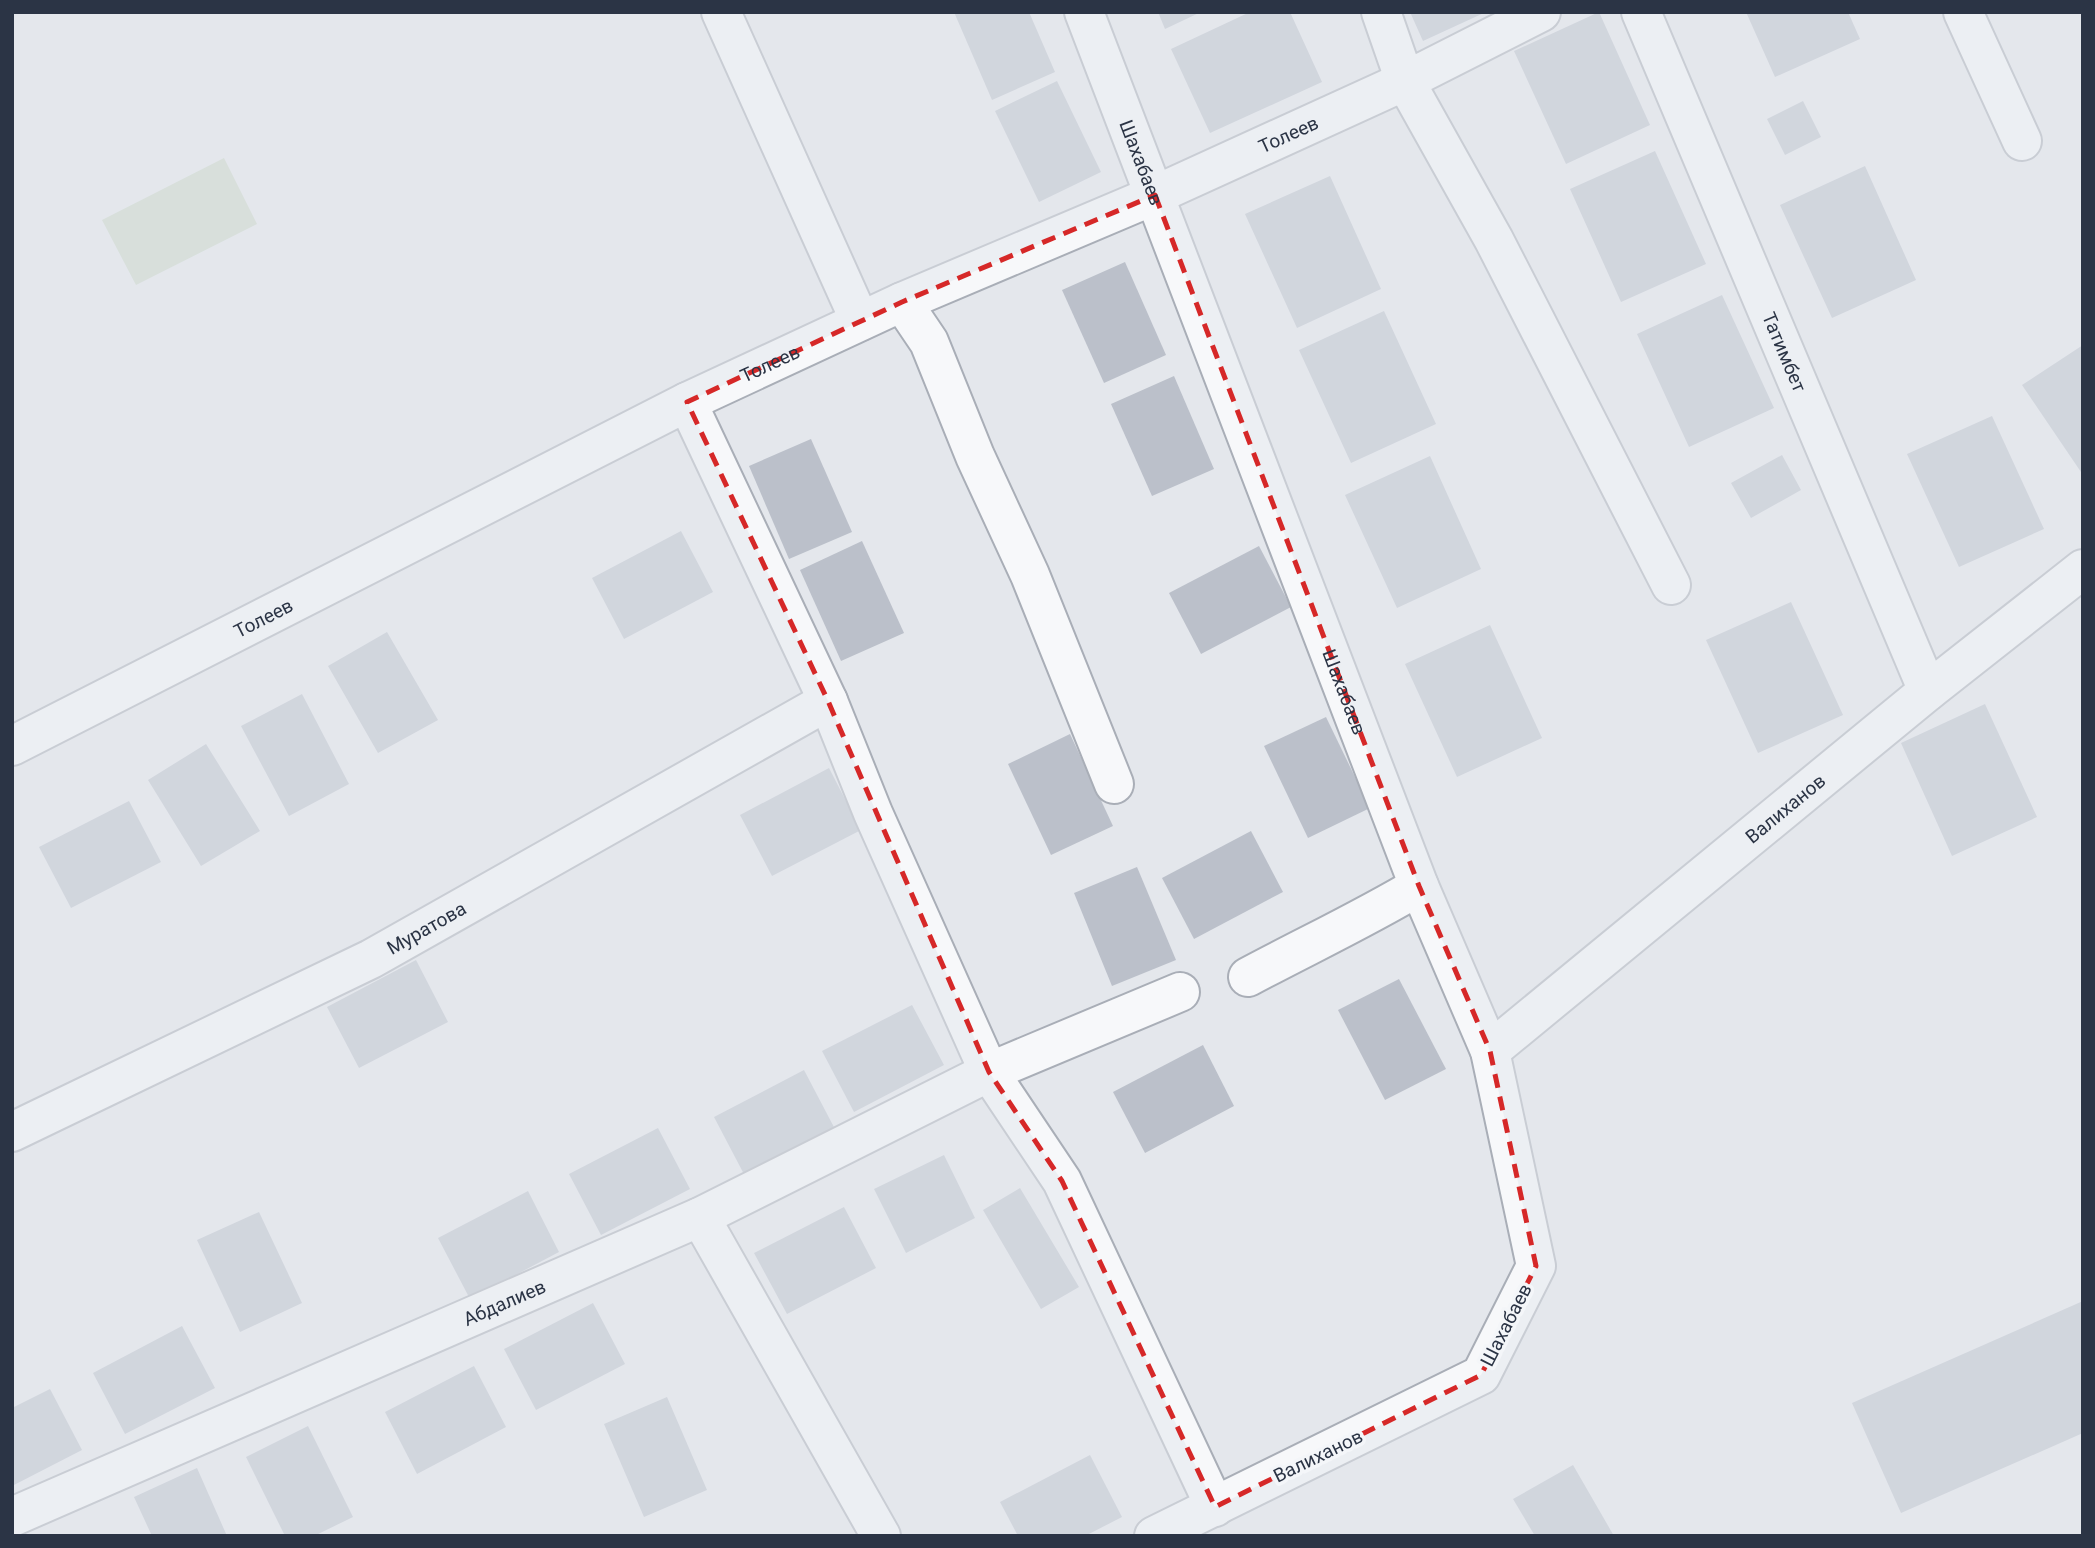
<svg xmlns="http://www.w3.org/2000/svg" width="2095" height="1548" font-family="Roboto,sans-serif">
	<rect width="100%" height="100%" fill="#e4e7ec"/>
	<path fill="#c9d6c5" d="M 224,158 L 257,224 L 136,285 L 102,220 Z"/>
	<g fill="#bbc0ca">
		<path d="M 954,12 L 1029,12 L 1055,72 L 992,100 Z"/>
		<path d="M 1158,12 L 1201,12 L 1165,29 Z"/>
		<path d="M 1250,12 L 1290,12 L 1322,82 L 1210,133 L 1171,49 Z"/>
		<path d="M 1410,12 L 1486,12 L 1423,41 Z"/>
		<path d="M 1599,12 L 1650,125 L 1566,164 L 1514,51 Z"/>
		<path d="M 1746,12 L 1848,12 L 1860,39 L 1775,77 Z"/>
		<path d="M 1057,81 L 1101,172 L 1039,202 L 995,111 Z"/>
		<path d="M 1803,101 L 1821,137 L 1785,155 L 1767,119 Z"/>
		<path d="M 1655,151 L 1706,264 L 1621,302 L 1570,189 Z"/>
		<path d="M 1865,166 L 1916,280 L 1832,318 L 1780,205 Z"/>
		<path d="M 1330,176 L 1381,289 L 1297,328 L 1245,214 Z"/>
		<path d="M 1125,262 L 1166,355 L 1104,383 L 1062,290 Z"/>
		<path d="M 1722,295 L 1774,408 L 1689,447 L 1637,334 Z"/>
		<path d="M 1384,311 L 1436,424 L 1351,463 L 1299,350 Z"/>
		<path d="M 2083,345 L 2083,475 L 2022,385 Z"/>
		<path d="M 1174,376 L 1214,469 L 1152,496 L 1111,404 Z"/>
		<path d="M 1992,416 L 2044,529 L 1959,567 L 1907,454 Z"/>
		<path d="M 811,439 L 852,532 L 789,559 L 749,466 Z"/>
		<path d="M 1782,455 L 1801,490 L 1751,518 L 1731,483 Z"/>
		<path d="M 1430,456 L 1481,569 L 1397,608 L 1345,495 Z"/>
		<path d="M 681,531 L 713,592 L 624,639 L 592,578 Z"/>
		<path d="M 862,541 L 904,633 L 841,661 L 800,570 Z"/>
		<path d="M 1259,546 L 1291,607 L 1201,654 L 1169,593 Z"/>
		<path d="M 1791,602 L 1843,715 L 1758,753 L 1706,640 Z"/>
		<path d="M 1490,625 L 1542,738 L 1457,777 L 1405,664 Z"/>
		<path d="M 387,632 L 438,720 L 378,753 L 328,666 Z"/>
		<path d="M 302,694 L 349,784 L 289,816 L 241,726 Z"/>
		<path d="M 1985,704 L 2037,817 L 1952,856 L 1901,743 Z"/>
		<path d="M 1326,717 L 1370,808 L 1308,838 L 1264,746 Z"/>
		<path d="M 1070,734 L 1113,826 L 1051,855 L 1008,764 Z"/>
		<path d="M 206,744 L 260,831 L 201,866 L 148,780 Z"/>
		<path d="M 829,768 L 861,830 L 772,876 L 740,815 Z"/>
		<path d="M 129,801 L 161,862 L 71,908 L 39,847 Z"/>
		<path d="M 1251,831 L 1283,892 L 1194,939 L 1162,878 Z"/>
		<path d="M 1137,867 L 1176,960 L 1112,986 L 1074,893 Z"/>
		<path d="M 416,960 L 448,1022 L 359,1068 L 327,1007 Z"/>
		<path d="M 1399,979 L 1446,1069 L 1385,1100 L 1338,1010 Z"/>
		<path d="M 912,1005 L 944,1065 L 854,1112 L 822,1051 Z"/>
		<path d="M 1203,1045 L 1234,1106 L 1145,1153 L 1113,1092 Z"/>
		<path d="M 804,1070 L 836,1131 L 746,1178 L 714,1117 Z"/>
		<path d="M 658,1128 L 690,1189 L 601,1235 L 569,1174 Z"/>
		<path d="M 944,1155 L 975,1218 L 906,1253 L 874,1189 Z"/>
		<path d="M 1020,1188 L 1079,1287 L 1041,1309 L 983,1210 Z"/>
		<path d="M 528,1191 L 559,1252 L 470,1299 L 438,1238 Z"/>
		<path d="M 844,1207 L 876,1268 L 787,1314 L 754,1253 Z"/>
		<path d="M 259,1212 L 302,1303 L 240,1332 L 197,1240 Z"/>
		<path d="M 2083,1301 L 2083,1433 L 1901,1513 L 1852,1403 Z"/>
		<path d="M 593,1303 L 625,1364 L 536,1410 L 504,1349 Z"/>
		<path d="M 182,1326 L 215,1388 L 125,1434 L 93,1373 Z"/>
		<path d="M 474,1366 L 506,1427 L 417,1474 L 385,1412 Z"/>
		<path d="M 50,1389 L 82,1450 L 12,1486 L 12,1408 Z"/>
		<path d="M 667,1397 L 707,1490 L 644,1517 L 604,1424 Z"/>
		<path d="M 308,1426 L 353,1517 L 314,1536 L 285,1536 L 246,1457 Z"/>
		<path d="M 1090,1455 L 1122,1517 L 1085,1536 L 1018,1536 L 1000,1502 Z"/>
		<path d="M 1573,1465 L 1614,1536 L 1535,1536 L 1513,1499 Z"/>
		<path d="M 197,1468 L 227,1536 L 152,1536 L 134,1497 Z"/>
	</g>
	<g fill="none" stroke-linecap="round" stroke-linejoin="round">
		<defs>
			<g id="minor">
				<path d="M 721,12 L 860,321"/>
				<path id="s1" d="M 1084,12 L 1419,886 L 1490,1051 L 1536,1266 L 1481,1375 L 1154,1536"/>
				<path d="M 1381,12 L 1405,81 L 1494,240 L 1671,585"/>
				<path id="s2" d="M 1641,12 L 1928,691"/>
				<path d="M 1963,12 L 2022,141"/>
				<path d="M 902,302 L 929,342 L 975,456 L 1030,575 L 1114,784"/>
				<path d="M 687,402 L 828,701 L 873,813 L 989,1072 L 1062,1181 L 1215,1507"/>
				<path id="s3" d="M 12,746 L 687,402 L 902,302 L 1155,195 L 1405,81 L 1541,12"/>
				<path d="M 1248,977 C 1306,946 1364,919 1419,886"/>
				<path id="s4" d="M 1490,1051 L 1928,691 L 2083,569"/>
				<path id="s5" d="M 12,1132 L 371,959 L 828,701"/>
				<path d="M 700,1217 L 881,1536"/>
				<path id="s6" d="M 12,1517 L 700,1217 L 989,1072 L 1180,992"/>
			</g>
		</defs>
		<use href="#minor" stroke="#a9aeb7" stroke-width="42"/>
		<use href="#minor" stroke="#f7f8fa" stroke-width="38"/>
	</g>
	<path d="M0 0H2095V1548H0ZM 1155,195 L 1419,886 L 1490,1051 L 1536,1266 L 1481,1375 L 1215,1507 L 1062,1181 L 989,1072 L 828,701 L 687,402 L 902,302 Z" fill="#e4e7ec" fill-opacity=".55" fill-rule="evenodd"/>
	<path fill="none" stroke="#d62828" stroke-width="5" stroke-dasharray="14 9" stroke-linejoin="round" d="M 1155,195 L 1419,886 L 1490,1051 L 1536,1266 L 1481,1375 L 1215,1507 L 1062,1181 L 989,1072 L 828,701 L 687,402 L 902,302 Z"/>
	<g text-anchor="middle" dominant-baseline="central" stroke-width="7" stroke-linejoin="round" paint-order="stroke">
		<g font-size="19" fill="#2b3445" stroke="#f4f6f9">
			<text stroke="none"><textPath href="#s3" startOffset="1416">Толеев</textPath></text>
			<text stroke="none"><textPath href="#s1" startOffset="161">Шахабаев</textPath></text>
			<text stroke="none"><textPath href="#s2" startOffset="369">Татимбет</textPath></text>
			<text stroke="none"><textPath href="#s3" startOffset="849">Толеев</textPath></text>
			<text stroke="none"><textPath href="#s3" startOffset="282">Толеев</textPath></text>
			<text stroke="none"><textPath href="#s1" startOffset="728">Шахабаев</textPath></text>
			<text stroke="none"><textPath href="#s4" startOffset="382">Валиханов</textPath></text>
			<text stroke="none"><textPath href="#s5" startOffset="462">Муратова</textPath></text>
			<text stroke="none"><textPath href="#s6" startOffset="537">Абдалиев</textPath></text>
			<text transform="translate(1506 1325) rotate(-63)">Шахабаев</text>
			<text transform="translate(1318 1456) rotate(-26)">Валиханов</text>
		</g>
	</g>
	<rect width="2095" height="1548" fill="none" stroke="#2b3445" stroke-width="28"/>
</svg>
